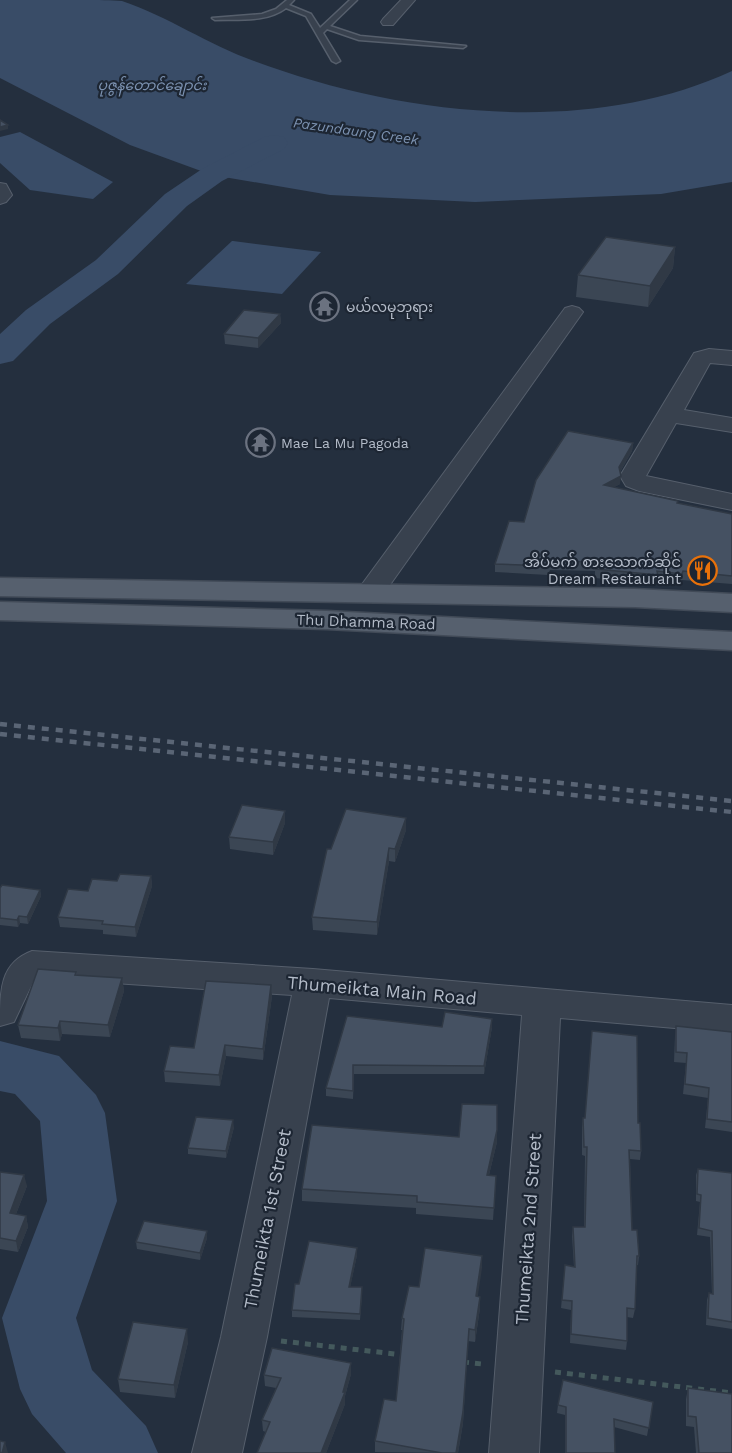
<svg xmlns="http://www.w3.org/2000/svg" width="732" height="1453" font-family="'Work Sans','Noto Sans Myanmar',sans-serif">
	<rect width="100%" height="100%" fill="#242f3e"/>
	<g fill="#394c67">
		<path d="M 0,0 C 29,0 57,0 86,0 C 97,0 112,0 122,1 C 167,16 209,45 254,61 C 399,115 588,138 732,71 L 732,182 L 661,194 L 475,202 L 330,195 L 212,175 L 130,145 L 0,78 Z"/>
		<path d="M 20,132 L 113,182 L 93,199 L 30,190 L 0,163 L 0,137 Z"/>
		<path d="M 232,241 L 233,241 L 321,252 L 282,294 L 186,284 Z"/>
	</g>
	<g fill="none" stroke-linecap="round" stroke-linejoin="round">
		<g fill="#394c67" fill-rule="evenodd">
			<path d="M 274,135 L 284,137 L 288,143 L 284,149 L 222,181 L 187,206 L 118,274 L 50,324 L 13,361 L 0,364 L 0,334 L 26,310 L 96,260 L 165,194 L 202,169 L 264,137 Z"/>
			<path d="M 0,1041 L 59,1056 L 96,1095 L 105,1113 L 117,1201 L 76,1318 L 92,1370 L 146,1426 L 158,1453 L 66,1453 L 32,1414 L 20,1389 L 2,1318 L 47,1201 L 40,1121 L 15,1094 L 0,1091 Z"/>
		</g>
		<defs>
			<path id="lane" d="M 287,0 L 294,0 L 289,5 L 311,14 L 320,28 L 350,0 L 357,0 L 330,26 L 360,36 L 466,46 L 463,48 L 359,40 L 327,29 L 323,33 L 340,61 L 336,63 L 332,61 L 306,16 L 286,8 C 266,23 238,19 215,20 L 212,18 L 262,14 L 276,9 Z"/>
			<g id="street">
				<path d="M 401,0 L 415,0 L 393,25 L 383,25 L 381,22 L 383,19 Z"/>
				<path d="M 0,183 L 6,184 L 12,195 L 6,202 L 0,204 Z"/>
				<path d="M 572,306 L 579,308 L 583,312 L 380,599 L 370,601 L 360,599 L 356,593 L 360,587 L 565,308 Z"/>
				<path d="M 709,349 L 732,351 L 732,365 L 710,363 L 684,410 L 732,418 L 732,432 L 676,423 L 646,476 L 732,494 L 732,510 L 639,491 L 626,486 L 620,476 L 694,353 Z"/>
				<path d="M 32,951 L 313,969 L 732,1005 L 732,1033 L 560,1018 L 539,1453 L 489,1453 L 522,1015 L 329,998 L 267,1337 L 242,1453 L 192,1453 L 221,1337 L 292,995 L 39,978 L 33,982 L 14,1022 L 0,1026 C 0,989 0,963 32,951 Z"/>
			</g>
			<g id="primary">
				<path d="M 0,578 L 635,589 L 732,594 L 732,612 L 635,607 L 0,596 Z"/>
				<path d="M 0,602 L 327,611 L 732,632 L 732,650 L 327,629 L 0,620 Z"/>
			</g>
		</defs>
		<use href="#lane" stroke="#565f6c" stroke-width="3"/>
		<use href="#street" stroke="#565f6c" stroke-width="2"/>
		<use href="#primary" stroke="#414a57" stroke-width="3"/>
		<g stroke="#44595c" stroke-width="5" stroke-dasharray="6 6" stroke-linecap="butt">
			<path d="M 281,1341 L 404,1355"/>
			<path d="M 463,1362 L 482,1364"/>
			<path d="M 555,1372 L 732,1393"/>
		</g>
		<use href="#lane" fill="#38414e" fill-rule="evenodd"/>
		<use href="#street" fill="#38414e" fill-rule="evenodd"/>
		<use href="#primary" fill="#56606e" fill-rule="evenodd"/>
		<g stroke="#5a6575" stroke-width="4.5" stroke-dasharray="7 7" stroke-linecap="butt">
			<path d="M 0,724 L 732,801"/>
			<path d="M 0,734 L 732,812"/>
		</g>
	</g>
	<g fill="#3b4654">
		<path d="M 675,247 L 673,268 L 648,307 L 576,297 L 578,275 Z"/>
		<path d="M 280,314 L 281,323 L 258,348 L 225,344 L 224,334 Z"/>
		<path d="M 633,443 L 632,451 L 620,472 L 620,484 L 614,487 L 678,504 L 732,514 L 732,584 L 682,580 L 681,583 L 657,579 L 657,584 L 595,578 L 595,571 L 550,570 L 548,575 L 495,572 L 495,564 L 524,522 Z"/>
		<path d="M 285,823 L 273,855 L 230,849 L 229,837 Z"/>
		<path d="M 406,830 L 395,862 L 389,861 L 377,935 L 313,930 L 312,917 L 331,849 Z"/>
		<path d="M 151,876 L 152,886 L 136,937 L 103,934 L 103,930 L 60,927 L 58,917 L 88,891 Z"/>
		<path d="M 0,888 L 40,890 L 41,896 L 28,924 L 20,923 L 18,927 L 0,925 Z"/>
		<path d="M 76,972 L 77,975 L 122,978 L 124,991 L 110,1037 L 62,1034 L 60,1041 L 21,1038 L 18,1025 Z"/>
		<path d="M 271,985 L 272,996 L 263,1060 L 226,1056 L 220,1086 L 165,1082 L 164,1071 Z"/>
		<path d="M 347,1016 L 442,1027 L 492,1027 L 484,1074 L 354,1074 L 353,1099 L 326,1096 L 326,1088 Z"/>
		<path d="M 676,1026 L 732,1032 L 732,1132 L 705,1128 L 708,1098 L 683,1094 L 686,1063 L 674,1062 L 675,1036 Z"/>
		<path d="M 583,1118 L 638,1123 L 641,1151 L 640,1160 L 630,1159 L 632,1230 L 639,1256 L 638,1265 L 637,1265 L 635,1309 L 633,1318 L 627,1317 L 627,1341 L 626,1350 L 570,1343 L 571,1310 L 561,1308 L 565,1265 L 574,1267 L 572,1236 L 573,1227 L 584,1227 L 585,1156 L 582,1155 L 582,1127 Z"/>
		<path d="M 234,1127 L 226,1158 L 188,1154 L 188,1148 Z"/>
		<path d="M 497,1142 L 489,1175 L 496,1176 L 493,1220 L 416,1214 L 416,1208 L 302,1201 L 302,1189 Z"/>
		<path d="M 698,1169 L 732,1173 L 732,1329 L 706,1325 L 707,1300 L 709,1293 L 712,1293 L 710,1237 L 697,1235 L 700,1202 L 696,1201 L 696,1175 Z"/>
		<path d="M 0,1172 L 27,1186 L 16,1214 L 26,1216 L 28,1227 L 18,1252 L 0,1249 Z"/>
		<path d="M 207,1231 L 207,1238 L 200,1260 L 137,1249 L 136,1242 Z"/>
		<path d="M 357,1248 L 357,1255 L 350,1287 L 362,1294 L 360,1320 L 292,1317 L 292,1310 L 299,1284 Z"/>
		<path d="M 482,1256 L 477,1296 L 480,1308 L 475,1342 L 468,1341 L 463,1423 L 458,1453 L 375,1452 L 375,1441 L 396,1401 L 402,1330 L 401,1330 L 402,1318 L 419,1287 Z"/>
		<path d="M 188,1342 L 175,1398 L 120,1392 L 118,1379 Z"/>
		<path d="M 351,1374 L 345,1396 L 345,1404 L 326,1453 L 257,1453 L 266,1432 L 263,1431 L 262,1420 L 276,1388 L 265,1386 L 264,1375 Z"/>
		<path d="M 688,1388 L 732,1453 L 696,1453 L 694,1427 L 686,1426 L 686,1399 Z"/>
		<path d="M 653,1402 L 647,1436 L 614,1427 L 615,1453 L 565,1453 L 565,1415 L 557,1413 L 558,1405 Z"/>
	</g>
	<g fill="#303945">
		<path d="M 8,125 L 8,129 L 0,131 L 0,127 Z"/>
		<path d="M 675,247 L 673,268 L 648,307 L 650,286 Z"/>
		<path d="M 280,314 L 281,323 L 258,348 L 258,338 Z"/>
		<path d="M 633,443 L 632,451 L 618,475 L 619,467 Z"/>
		<path d="M 621,476 L 620,484 L 603,493 L 604,485 Z"/>
		<path d="M 285,811 L 285,823 L 273,855 L 273,842 Z"/>
		<path d="M 406,818 L 406,830 L 395,862 L 395,849 Z"/>
		<path d="M 389,848 L 389,861 L 377,935 L 377,922 Z"/>
		<path d="M 151,876 L 152,886 L 136,937 L 135,927 Z"/>
		<path d="M 40,890 L 41,896 L 28,924 L 27,917 Z"/>
		<path d="M 19,916 L 20,923 L 18,927 L 17,920 Z"/>
		<path d="M 122,978 L 124,991 L 110,1037 L 108,1025 Z"/>
		<path d="M 271,985 L 272,996 L 263,1060 L 263,1049 Z"/>
		<path d="M 492,1019 L 492,1027 L 484,1074 L 484,1066 Z"/>
		<path d="M 60,1021 L 62,1034 L 60,1041 L 58,1028 Z"/>
		<path d="M 225,1045 L 226,1056 L 220,1086 L 219,1075 Z"/>
		<path d="M 233,1120 L 234,1127 L 226,1158 L 226,1151 Z"/>
		<path d="M 497,1130 L 497,1142 L 486,1187 L 487,1175 Z"/>
		<path d="M 24,1175 L 27,1186 L 12,1224 L 10,1213 Z"/>
		<path d="M 26,1216 L 28,1227 L 18,1252 L 16,1241 Z"/>
		<path d="M 207,1231 L 207,1238 L 200,1260 L 200,1253 Z"/>
		<path d="M 357,1248 L 357,1255 L 349,1293 L 349,1287 Z"/>
		<path d="M 482,1256 L 482,1268 L 476,1308 L 476,1296 Z"/>
		<path d="M 480,1297 L 480,1308 L 475,1342 L 475,1330 Z"/>
		<path d="M 187,1329 L 188,1342 L 175,1398 L 174,1385 Z"/>
		<path d="M 351,1363 L 351,1374 L 345,1396 L 345,1404 L 326,1453 L 321,1453 L 343,1392 Z"/>
		<path d="M 463,1412 L 463,1423 L 458,1453 L 456,1453 Z"/>
		<path d="M 5,1442 L 8,1453 L 2,1453 Z"/>
	</g>
	<g fill="#455162" stroke="#303945" stroke-width="1.5">
		<path d="M 0,120 L 8,125 L 0,127 Z"/>
		<path d="M 606,237 L 675,247 L 650,286 L 578,275 Z"/>
		<path d="M 244,310 L 280,314 L 258,338 L 224,334 Z"/>
		<path d="M 568,431 L 633,443 L 619,467 L 621,476 L 604,485 L 678,501 L 677,503 L 732,514 L 732,576 L 683,571 L 682,574 L 657,571 L 658,575 L 596,569 L 596,562 L 550,561 L 549,566 L 495,564 L 509,521 L 524,522 L 536,480 Z"/>
		<path d="M 242,805 L 285,811 L 273,842 L 229,837 Z"/>
		<path d="M 346,809 L 406,818 L 395,849 L 389,848 L 377,922 L 312,917 L 327,849 L 331,849 Z"/>
		<path d="M 120,874 L 151,876 L 135,927 L 102,924 L 103,921 L 58,917 L 68,889 L 88,891 L 92,879 L 117,881 Z"/>
		<path d="M 2,885 L 40,890 L 27,917 L 19,916 L 17,920 L 0,918 L 0,888 Z"/>
		<path d="M 38,969 L 76,972 L 75,975 L 122,978 L 108,1025 L 60,1021 L 58,1028 L 18,1025 Z"/>
		<path d="M 206,981 L 271,985 L 263,1049 L 225,1045 L 219,1075 L 164,1071 L 170,1046 L 194,1048 Z"/>
		<path d="M 445,1012 L 492,1019 L 484,1066 L 353,1065 L 353,1091 L 326,1088 L 347,1016 L 442,1027 Z"/>
		<path d="M 676,1026 L 732,1032 L 732,1122 L 707,1119 L 709,1088 L 685,1084 L 687,1053 L 676,1052 Z"/>
		<path d="M 592,1031 L 637,1036 L 638,1123 L 640,1123 L 641,1151 L 629,1150 L 632,1230 L 637,1230 L 639,1256 L 637,1256 L 635,1309 L 627,1308 L 627,1341 L 571,1334 L 572,1301 L 562,1300 L 565,1265 L 575,1267 L 573,1227 L 585,1227 L 587,1147 L 584,1147 L 583,1118 L 585,1118 Z"/>
		<path d="M 462,1104 L 497,1105 L 497,1130 L 487,1175 L 496,1176 L 494,1208 L 417,1202 L 417,1196 L 302,1189 L 312,1125 L 459,1137 Z"/>
		<path d="M 196,1117 L 233,1120 L 226,1151 L 188,1148 Z"/>
		<path d="M 698,1169 L 732,1173 L 732,1322 L 708,1318 L 709,1293 L 713,1294 L 712,1231 L 699,1228 L 701,1195 L 697,1194 Z"/>
		<path d="M 0,1172 L 24,1175 L 10,1213 L 26,1216 L 16,1241 L 0,1238 Z"/>
		<path d="M 144,1221 L 207,1231 L 200,1253 L 136,1242 Z"/>
		<path d="M 309,1241 L 357,1248 L 349,1287 L 362,1287 L 360,1314 L 292,1310 L 295,1284 L 299,1284 Z"/>
		<path d="M 425,1248 L 482,1256 L 476,1296 L 480,1297 L 475,1330 L 469,1329 L 463,1412 L 456,1453 L 442,1453 L 375,1441 L 384,1399 L 396,1401 L 404,1319 L 402,1318 L 409,1286 L 419,1287 Z"/>
		<path d="M 133,1322 L 187,1329 L 174,1385 L 118,1379 Z"/>
		<path d="M 272,1348 L 351,1363 L 343,1392 L 345,1392 L 321,1453 L 257,1453 L 270,1422 L 262,1420 L 281,1378 L 264,1375 Z"/>
		<path d="M 563,1380 L 653,1402 L 649,1428 L 614,1419 L 615,1453 L 566,1453 L 566,1407 L 558,1405 Z"/>
		<path d="M 688,1388 L 732,1394 L 732,1453 L 699,1453 L 696,1417 L 688,1416 Z"/>
		<path d="M 0,1441 L 5,1442 L 2,1453 L 0,1453 Z"/>
	</g>
	<defs>
		<symbol id="temple-ring" viewBox="-11 -11 22 22"><circle r="9.5" fill="#1d2633" stroke="#6b7280" stroke-width="1.5"/><path d="M0-6L5-2H3V0L6.5 2.5H4V6H1.5V3h-3V6H-4V2.5H-6.5L-3 0V-2H-5Z" fill="#6b7280"/></symbol>
		<symbol id="restaurant-ring" viewBox="-11 -11 22 22"><circle r="9.5" fill="#1d2633" stroke="#e8710a" stroke-width="1.5"/><path d="M-5-6h1v4h1v-4h1v4h1v-4h1v5L-1.5 .5V6h-2V.5L-5-1ZM5-6V6H3V1.5H1.5Q1.5-4 5-6Z" fill="#e8710a"/></symbol>
	</defs>
	<g fill-rule="evenodd">
		<use href="#temple-ring" x="308" y="290" width="33" height="33"/>
		<use href="#temple-ring" x="244" y="426" width="33" height="33"/>
		<use href="#restaurant-ring" x="686" y="554" width="33" height="33"/>
	</g>
	<g text-anchor="middle" dominant-baseline="central" stroke-width="4.5" stroke-linejoin="round" paint-order="stroke">
		<g font-size="14" font-style="italic" fill="#7c92b1" stroke="#1d2633">
			<text x="152" y="85">ပုဇွန်တောင်ချောင်း</text>
			<text transform="translate(356 131) rotate(8)">Pazundaung Creek</text>
		</g>
		<g font-size="14" fill="#b4bcc9" stroke="#1d2633" text-anchor="start">
			<text x="346" y="307">မယ်လမုဘုရား</text>
			<text x="281" y="443">Mae La Mu Pagoda</text>
		</g>
		<g font-size="15" fill="#b4bcc9" stroke="#1d2633" text-anchor="end">
			<text x="681" y="562">အိပ်မက် စားသောက်ဆိုင်<tspan x="681" dy="17">Dream Restaurant</tspan></text>
		</g>
		<g font-size="15" fill="#b4bcc9" stroke="#1d2633">
			<text transform="translate(366 622) rotate(2)">Thu Dhamma Road</text>
		</g>
		<g font-size="18" fill="#b4bcc9" stroke="#1d2633">
			<text transform="translate(382 990) rotate(5)">Thumeikta Main Road</text>
			<text transform="translate(267 1219) rotate(-79)">Thumeikta 1st Street</text>
			<text transform="translate(528 1229) rotate(-86)">Thumeikta 2nd Street</text>
		</g>
	</g>
</svg>
